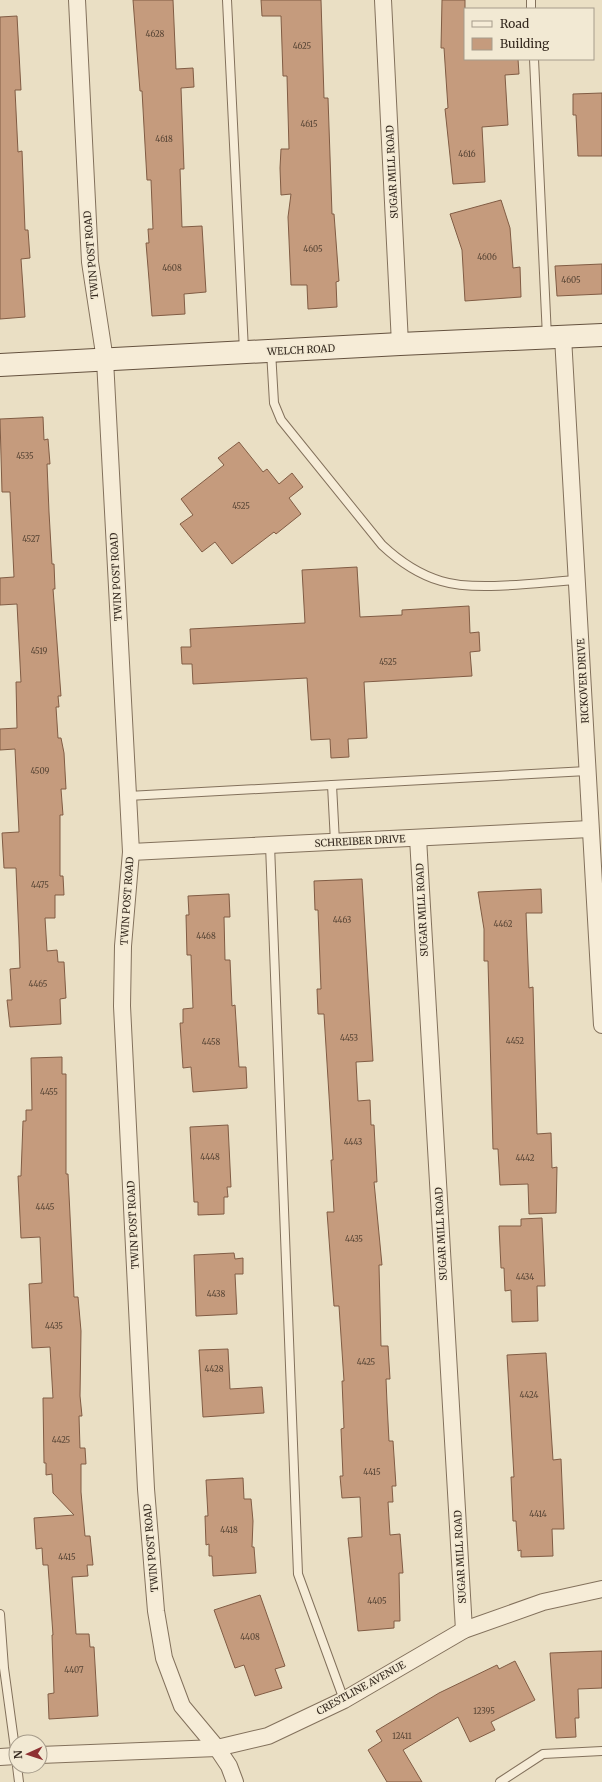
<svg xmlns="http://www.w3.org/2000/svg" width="602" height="1782" font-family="Merriweather,serif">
	<rect width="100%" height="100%" fill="#eadfc4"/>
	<g fill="#c59b7d" stroke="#815c44">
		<path d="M 133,0 L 173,0 L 176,69 L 193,68 L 194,87 L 181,88 L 184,169 L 180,169 L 182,227 L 202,226 L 206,292 L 184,294 L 185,314 L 152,316 L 146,243 L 149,243 L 148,229 L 153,229 L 151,180 L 147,180 L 142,91 L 140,91 Z"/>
		<path d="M 261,0 L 321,0 L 324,98 L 328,98 L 332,214 L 334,214 L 339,281 L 336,282 L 337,307 L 308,309 L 307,285 L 291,285 L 288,217 L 291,194 L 281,195 L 280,168 L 281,149 L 289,149 L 287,76 L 283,76 L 281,16 L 262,16 Z"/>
		<path d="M 442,0 L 465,0 L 465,59 L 518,59 L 519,74 L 505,75 L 508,125 L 482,127 L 485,182 L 453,184 L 445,109 L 448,108 L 444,48 L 441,48 Z"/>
		<path d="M 17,16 L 21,90 L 15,90 L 18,152 L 22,151 L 25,230 L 28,230 L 30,258 L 21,259 L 25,317 L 0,319 L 0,17 Z"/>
		<path d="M 602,93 L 602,156 L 578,156 L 576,115 L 573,115 L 573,94 Z"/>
		<path d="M 501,200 L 510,228 L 513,268 L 520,267 L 521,297 L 465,301 L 462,250 L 450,214 Z"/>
		<path d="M 602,264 L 602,294 L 557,296 L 555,266 Z"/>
		<path d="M 43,417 L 44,440 L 48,439 L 50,464 L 47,464 L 49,512 L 52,564 L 54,564 L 55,589 L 53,589 L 61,696 L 58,696 L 59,707 L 56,707 L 58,738 L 61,738 L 64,753 L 66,789 L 61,789 L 63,815 L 60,815 L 60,876 L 63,876 L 64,895 L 55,895 L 55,918 L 45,918 L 47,951 L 57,950 L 58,962 L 64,962 L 66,998 L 60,999 L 61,1024 L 10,1027 L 7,1000 L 12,1000 L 10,969 L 20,968 L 19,938 L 16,868 L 4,868 L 2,833 L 19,832 L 15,749 L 0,750 L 0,729 L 17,728 L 16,682 L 21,682 L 17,604 L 0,605 L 0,578 L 14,577 L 10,492 L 2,492 L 0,419 Z"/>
		<path d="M 239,442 L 263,472 L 267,469 L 279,484 L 292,473 L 303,487 L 289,498 L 301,514 L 276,534 L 274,532 L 232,564 L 215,542 L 202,552 L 180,524 L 193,515 L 181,499 L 224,465 L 218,458 Z"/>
		<path d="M 357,567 L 360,617 L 402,615 L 402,610 L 469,606 L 470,633 L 479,632 L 480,651 L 470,652 L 472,676 L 364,682 L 367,738 L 348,739 L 349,757 L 331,758 L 330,739 L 311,740 L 307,678 L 193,684 L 192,664 L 182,664 L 181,647 L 191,647 L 190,629 L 305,623 L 302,570 Z"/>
		<path d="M 362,879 L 373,1061 L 356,1062 L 358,1101 L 370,1100 L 371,1125 L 374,1125 L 377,1182 L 374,1182 L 382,1265 L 379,1265 L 381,1346 L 388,1346 L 390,1379 L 386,1379 L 387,1403 L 389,1441 L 393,1441 L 396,1486 L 392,1486 L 393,1502 L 388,1502 L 390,1535 L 400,1534 L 403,1573 L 399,1573 L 400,1621 L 394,1621 L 394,1628 L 358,1631 L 348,1538 L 362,1537 L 360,1497 L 342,1498 L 340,1476 L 343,1476 L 341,1429 L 344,1428 L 342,1381 L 344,1381 L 339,1306 L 334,1306 L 327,1212 L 334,1212 L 331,1160 L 333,1160 L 324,1014 L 318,1014 L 317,989 L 321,989 L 318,910 L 315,910 L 314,881 Z"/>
		<path d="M 541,889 L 542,913 L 526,913 L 529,988 L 533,987 L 537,1134 L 551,1133 L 552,1168 L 557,1167 L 556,1213 L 529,1214 L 528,1184 L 500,1185 L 498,1149 L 493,1149 L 488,961 L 484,961 L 484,929 L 478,892 Z"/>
		<path d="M 229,894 L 230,917 L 224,917 L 225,960 L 230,960 L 232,1006 L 235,1005 L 239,1067 L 246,1067 L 247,1088 L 193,1092 L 191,1067 L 183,1068 L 180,1023 L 183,1023 L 183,1009 L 193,1008 L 191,955 L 187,955 L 186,915 L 189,915 L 188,896 Z"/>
		<path d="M 62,1057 L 62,1074 L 66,1074 L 66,1174 L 68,1174 L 74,1297 L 78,1297 L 81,1331 L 80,1396 L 82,1416 L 79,1416 L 80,1448 L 85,1448 L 86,1464 L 81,1464 L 81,1492 L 85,1536 L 90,1536 L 93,1565 L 87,1565 L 88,1576 L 72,1577 L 76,1634 L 89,1634 L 90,1647 L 94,1647 L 98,1716 L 49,1719 L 48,1694 L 54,1693 L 52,1635 L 53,1635 L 48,1565 L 43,1565 L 42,1548 L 36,1549 L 34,1518 L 74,1515 L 53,1493 L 52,1474 L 46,1475 L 46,1463 L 44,1463 L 43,1398 L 53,1398 L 50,1347 L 32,1348 L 29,1284 L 42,1283 L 40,1237 L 21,1238 L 18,1176 L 21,1176 L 23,1121 L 26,1121 L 26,1110 L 32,1110 L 31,1058 Z"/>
		<path d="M 228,1125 L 231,1187 L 227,1187 L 228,1197 L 224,1197 L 224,1214 L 198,1215 L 198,1202 L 194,1202 L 190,1127 Z"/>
		<path d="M 542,1218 L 545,1286 L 537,1286 L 538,1321 L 512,1322 L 511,1290 L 505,1291 L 504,1268 L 501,1268 L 499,1226 L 521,1226 L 521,1219 Z"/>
		<path d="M 234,1253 L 235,1259 L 243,1258 L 243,1274 L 235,1274 L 237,1314 L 196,1316 L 194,1255 Z"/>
		<path d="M 228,1349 L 230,1389 L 262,1387 L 264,1413 L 203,1417 L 199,1350 Z"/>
		<path d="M 546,1353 L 553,1460 L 561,1459 L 564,1529 L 552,1529 L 553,1556 L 521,1557 L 521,1550 L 518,1551 L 516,1521 L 513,1521 L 511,1477 L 514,1477 L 507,1355 Z"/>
		<path d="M 243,1478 L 244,1499 L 251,1499 L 253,1521 L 252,1547 L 254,1547 L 256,1573 L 213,1576 L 212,1556 L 209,1556 L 209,1544 L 206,1545 L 205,1516 L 208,1516 L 206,1480 Z"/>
		<path d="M 260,1595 L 285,1666 L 275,1669 L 282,1688 L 255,1696 L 244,1665 L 235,1668 L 214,1610 Z"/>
		<path d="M 602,1651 L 602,1688 L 578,1689 L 579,1718 L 575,1718 L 576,1737 L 556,1738 L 550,1653 Z"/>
		<path d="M 515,1661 L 535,1700 L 491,1722 L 495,1730 L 470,1742 L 458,1717 L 403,1750 L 422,1782 L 387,1782 L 368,1750 L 382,1741 L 376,1731 L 439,1693 L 497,1665 L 499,1669 Z"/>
	</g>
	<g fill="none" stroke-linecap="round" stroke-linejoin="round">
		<defs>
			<g id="lane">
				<path d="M 227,0 L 244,351"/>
				<path d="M 531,0 L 531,9"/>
				<path d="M 534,59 L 547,337"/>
				<path d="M 271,351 L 274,403 L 281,420 L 382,545 C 399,561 417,574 441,581 C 476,592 540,582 578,580"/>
				<path d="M 332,785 L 335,842"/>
				<path d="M 128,796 L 587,771"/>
				<path d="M 270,845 L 298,1574 L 344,1700"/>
				<path d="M 0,1614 L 4,1668 L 16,1756"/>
				<path d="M 17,1766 L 19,1782"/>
				<path d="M 500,1782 L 543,1754 L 602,1751"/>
			</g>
			<g id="street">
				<path d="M 77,0 L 90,262 L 105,360 L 131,852 L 123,946 L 122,1006 L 146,1489 L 156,1611 L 164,1658 L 182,1706 L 217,1748 L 229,1766 L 235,1782"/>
				<path d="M 383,0 L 400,344"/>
				<path d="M 563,337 L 602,1025"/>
				<path d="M 418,838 L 464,1630"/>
				<path d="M 131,852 L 590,829"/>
				<path d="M 40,1755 L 217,1748 L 268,1736 L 344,1700 L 464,1630 L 543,1602 L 602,1589"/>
				<path d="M 0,1757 L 16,1756"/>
			</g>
			<path id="secondary" d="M 0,365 L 400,344 L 602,335"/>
		</defs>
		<use href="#lane" stroke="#83715c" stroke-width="10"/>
		<use href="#street" stroke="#83715c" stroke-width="18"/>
		<use href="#secondary" stroke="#65523f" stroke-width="24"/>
		<use href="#lane" stroke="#f6ecd7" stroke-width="8"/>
		<use href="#street" stroke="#f6ecd7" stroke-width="16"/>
		<use href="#secondary" stroke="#f6ecd7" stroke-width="22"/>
	</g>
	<g text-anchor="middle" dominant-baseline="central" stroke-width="3" stroke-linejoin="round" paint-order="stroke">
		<g font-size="8" fill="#594636">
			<text x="155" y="34">4628</text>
			<text x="302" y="46">4625</text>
			<text x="309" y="124">4615</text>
			<text x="164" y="139">4618</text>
			<text x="467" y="154">4616</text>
			<text x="313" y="249">4605</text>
			<text x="487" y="257">4606</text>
			<text x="172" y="268">4608</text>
			<text x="571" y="280">4605</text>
			<text x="25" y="456">4535</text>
			<text x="241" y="506">4525</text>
			<text x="31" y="539">4527</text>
			<text x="39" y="651">4519</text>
			<text x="388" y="662">4525</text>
			<text x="40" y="771">4509</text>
			<text x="40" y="885">4475</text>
			<text x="342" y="920">4463</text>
			<text x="503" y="924">4462</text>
			<text x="206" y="936">4468</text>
			<text x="38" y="984">4465</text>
			<text x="349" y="1038">4453</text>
			<text x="515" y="1041">4452</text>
			<text x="211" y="1042">4458</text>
			<text x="49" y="1092">4455</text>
			<text x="353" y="1142">4443</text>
			<text x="210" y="1157">4448</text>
			<text x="525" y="1158">4442</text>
			<text x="45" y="1207">4445</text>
			<text x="354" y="1239">4435</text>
			<text x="525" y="1277">4434</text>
			<text x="216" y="1294">4438</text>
			<text x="54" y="1326">4435</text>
			<text x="366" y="1362">4425</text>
			<text x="214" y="1369">4428</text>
			<text x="529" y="1395">4424</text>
			<text x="61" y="1440">4425</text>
			<text x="372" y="1472">4415</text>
			<text x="538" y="1514">4414</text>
			<text x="229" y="1530">4418</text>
			<text x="67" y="1557">4415</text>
			<text x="377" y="1601">4405</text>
			<text x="250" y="1637">4408</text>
			<text x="74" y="1670">4407</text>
			<text x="484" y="1711">12395</text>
			<text x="402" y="1736">12411</text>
		</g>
		<g font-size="10" fill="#35291f" stroke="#f2e9d3">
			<text transform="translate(392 172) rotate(-93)">SUGAR MILL ROAD</text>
			<text transform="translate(91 255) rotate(-95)">TWIN POST ROAD</text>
			<text transform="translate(301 350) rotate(-3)">WELCH ROAD</text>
			<text transform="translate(116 577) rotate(-93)">TWIN POST ROAD</text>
			<text transform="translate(583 681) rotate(-93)">RICKOVER DRIVE</text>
			<text transform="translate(360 841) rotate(-3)">SCHREIBER DRIVE</text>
			<text transform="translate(127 901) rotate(-86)">TWIN POST ROAD</text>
			<text transform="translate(422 910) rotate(-93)">SUGAR MILL ROAD</text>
			<text transform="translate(133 1225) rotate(-93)">TWIN POST ROAD</text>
			<text transform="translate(441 1234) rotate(-93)">SUGAR MILL ROAD</text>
			<text transform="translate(151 1548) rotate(-95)">TWIN POST ROAD</text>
			<text transform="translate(460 1557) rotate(-93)">SUGAR MILL ROAD</text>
			<text transform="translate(361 1688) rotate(-29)">CRESTLINE AVENUE</text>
		</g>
	</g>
	<rect x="464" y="8" width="130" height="52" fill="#f2e9d3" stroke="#a69c8b"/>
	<rect x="472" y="21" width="20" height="6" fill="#f6ecd7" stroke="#a69c8b"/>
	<text x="500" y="28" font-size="12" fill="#35291f">Road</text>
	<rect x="472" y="38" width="20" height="12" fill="#c59b7d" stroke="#a69c8b"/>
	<text x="500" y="48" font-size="12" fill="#35291f">Building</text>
	<g transform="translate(28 1754) rotate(267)"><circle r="19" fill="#f2e9d3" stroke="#a69c8b"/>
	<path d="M0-3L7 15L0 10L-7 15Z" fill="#8e3132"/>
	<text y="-6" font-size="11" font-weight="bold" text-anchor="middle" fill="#35291f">N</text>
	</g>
</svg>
